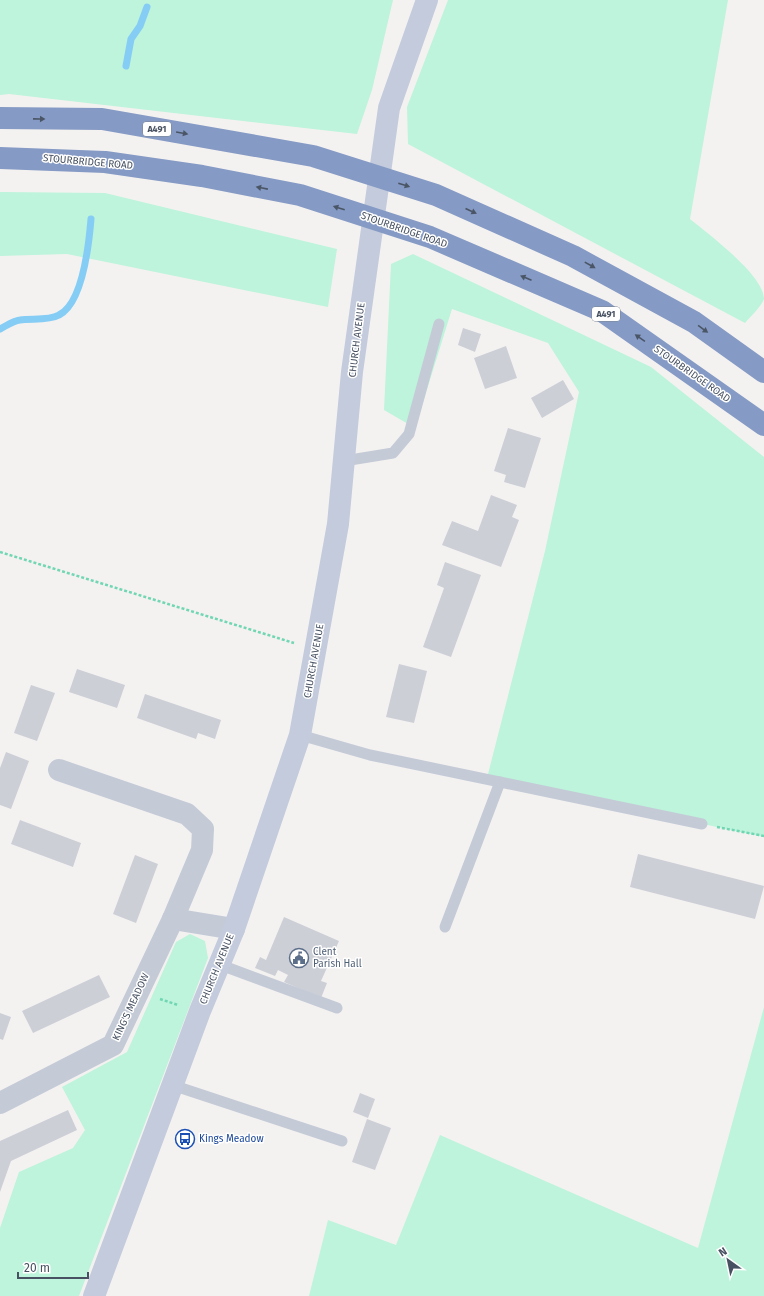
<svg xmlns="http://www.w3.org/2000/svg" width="764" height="1296" font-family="'Fira Sans',sans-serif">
	<rect width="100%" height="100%" fill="#f4f2f1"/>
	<g fill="#bdf4db">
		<path d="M 0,0 L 393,0 L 372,90 L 357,134 L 9,94 L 0,95 Z"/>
		<path d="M 448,0 L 728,0 L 690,219 C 707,233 764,275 764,299 C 761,307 750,317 745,323 L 408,144 L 407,107 Z"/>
		<path d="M 0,192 L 105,193 L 337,249 L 328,307 L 67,254 L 0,256 Z"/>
		<path d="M 413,254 L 651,367 L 764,457 L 764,837 L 487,778 L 545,551 L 579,392 L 548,343 L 452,309 L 415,428 L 384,410 L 391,264 Z"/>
		<path d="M 190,934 L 205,941 L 208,958 L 79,1296 L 0,1296 L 0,1228 L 19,1172 L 73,1148 L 85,1130 L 62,1087 L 127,1052 L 176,942 Z"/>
		<path d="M 764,1007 L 764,1296 L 309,1296 L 328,1220 L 396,1245 L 440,1135 L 698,1248 Z"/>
	</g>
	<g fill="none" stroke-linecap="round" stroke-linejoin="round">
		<g stroke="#86cdf5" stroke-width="7">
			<path d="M 126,66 L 131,39 L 140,26 L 147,7"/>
			<path d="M 0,329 C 6,326 13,321 20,320 C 31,318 48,321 59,315 C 83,303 89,243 91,219"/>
		</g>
	</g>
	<g fill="#cdcfd7">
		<path d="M 463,328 L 481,334 L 475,352 L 458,345 Z"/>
		<path d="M 506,346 L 517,378 L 485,389 L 474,358 Z"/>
		<path d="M 563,380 L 574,399 L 542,418 L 531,398 Z"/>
		<path d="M 508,428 L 541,438 L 525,488 L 504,482 L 506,475 L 494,471 Z"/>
		<path d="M 491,495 L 517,505 L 512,517 L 519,520 L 501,567 L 442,545 L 452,521 L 478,531 Z"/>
		<path d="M 445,562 L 481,575 L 451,657 L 423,647 L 444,588 L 437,585 Z"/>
		<path d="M 399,664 L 427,671 L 414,723 L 386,717 Z"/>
		<path d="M 77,669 L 125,685 L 117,708 L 69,692 Z"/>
		<path d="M 31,685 L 55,693 L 37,741 L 14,733 Z"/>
		<path d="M 145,694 L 221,720 L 215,739 L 198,733 L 196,739 L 137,718 Z"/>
		<path d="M 6,752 L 29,761 L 11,809 L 0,805 L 0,768 Z"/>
		<path d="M 20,820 L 81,843 L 73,867 L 11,844 Z"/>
		<path d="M 638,854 L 764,886 L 755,919 L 630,887 Z"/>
		<path d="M 135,855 L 158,864 L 136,923 L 113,914 Z"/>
		<path d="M 284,917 L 339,941 L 321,981 L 327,983 L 321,998 L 284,982 L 288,975 L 278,970 L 275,976 L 255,968 L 260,957 L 266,960 Z"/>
		<path d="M 99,975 L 110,997 L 33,1033 L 22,1011 Z"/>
		<path d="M 0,1013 L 11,1017 L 3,1040 L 0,1039 Z"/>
		<path d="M 360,1093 L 375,1099 L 368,1118 L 353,1112 Z"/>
		<path d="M 68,1110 L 77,1130 L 11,1161 L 0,1192 L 0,1141 Z"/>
		<path d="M 367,1119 L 391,1128 L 375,1170 L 352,1162 Z"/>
	</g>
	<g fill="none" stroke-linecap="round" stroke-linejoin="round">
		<g stroke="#71d6b4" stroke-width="2.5" stroke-dasharray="3 2" stroke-linecap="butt">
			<path d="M 0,552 L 294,643"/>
			<path d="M 717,827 L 764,836"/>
			<path d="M 160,999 L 178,1005"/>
		</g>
		<g stroke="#c4cbd7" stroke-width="11">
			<path d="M 344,461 L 393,453 L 409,434 L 439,324"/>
			<path d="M 300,735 L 370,755 L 702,824"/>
			<path d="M 445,927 L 500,782"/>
			<path d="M 218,964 L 337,1008"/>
			<path d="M 172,1085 L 342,1141"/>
		</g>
		<g stroke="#c4cbd7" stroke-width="22">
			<path d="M 173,919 L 234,929"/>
			<path d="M 0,1103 L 113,1045 L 173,919 L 202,850 L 203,829 L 187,814 L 59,770"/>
		</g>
		<path stroke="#c3cbdc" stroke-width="22" d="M 94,1296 L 200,1011 L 234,929 L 300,735 L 338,524 L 352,372 L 389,108 L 427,0"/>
		<g stroke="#859ac4" stroke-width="22">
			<path d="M 0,118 L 102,119 L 313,156 L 436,195 L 573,256 L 694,322 L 764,372"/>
			<path d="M 0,158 L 105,162 L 202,176 L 300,195 L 430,237 L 602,311 L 764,425"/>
		</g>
	</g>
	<defs><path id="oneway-solid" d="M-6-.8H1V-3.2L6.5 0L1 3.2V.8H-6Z"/></defs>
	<g fill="#4a5566">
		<use href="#oneway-solid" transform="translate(39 119) rotate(1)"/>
		<use href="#oneway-solid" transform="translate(182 133) rotate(10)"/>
		<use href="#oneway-solid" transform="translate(404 185) rotate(18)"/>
		<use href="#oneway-solid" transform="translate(262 188) rotate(-169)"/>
		<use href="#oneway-solid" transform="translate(339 208) rotate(-162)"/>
		<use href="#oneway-solid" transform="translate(471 211) rotate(24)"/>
		<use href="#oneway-solid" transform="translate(590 265) rotate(29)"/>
		<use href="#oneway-solid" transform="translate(526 278) rotate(-157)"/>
		<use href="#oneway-solid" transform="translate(703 329) rotate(36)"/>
		<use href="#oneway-solid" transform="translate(640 338) rotate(-145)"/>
	</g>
	<defs>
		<symbol id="civic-ring" viewBox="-11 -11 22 22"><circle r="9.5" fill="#fff" stroke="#5c6f8a" stroke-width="1.5"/><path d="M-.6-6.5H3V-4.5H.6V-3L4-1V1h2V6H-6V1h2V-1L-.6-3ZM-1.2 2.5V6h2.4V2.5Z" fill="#5c6f8a"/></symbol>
		<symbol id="bus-ring" viewBox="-11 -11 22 22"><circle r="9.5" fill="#fff" stroke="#1a4fb4" stroke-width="1.5"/><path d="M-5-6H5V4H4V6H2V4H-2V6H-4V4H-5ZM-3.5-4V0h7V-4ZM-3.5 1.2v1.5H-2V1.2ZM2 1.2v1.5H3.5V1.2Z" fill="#1a4fb4"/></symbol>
	</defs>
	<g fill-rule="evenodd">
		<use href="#civic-ring" x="288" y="947" width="22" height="22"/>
		<use href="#bus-ring" x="174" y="1128" width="22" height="22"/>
	</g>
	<g text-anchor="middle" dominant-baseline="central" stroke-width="3" stroke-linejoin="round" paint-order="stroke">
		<g fill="#fff" stroke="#7e8590" stroke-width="1">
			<rect x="143" y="122" width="28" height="14" rx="3"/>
			<rect x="592" y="307" width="28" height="14" rx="3"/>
		</g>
		<g font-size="9" font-weight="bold" fill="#475161">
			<text x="157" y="129">A491</text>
			<text x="606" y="314">A491</text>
		</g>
		<g font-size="10" fill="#475161" stroke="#fff">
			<text transform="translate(88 162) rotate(5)">STOURBRIDGE ROAD</text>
			<text transform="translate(404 230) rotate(19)">STOURBRIDGE ROAD</text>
			<text transform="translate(357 340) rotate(-83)">CHURCH AVENUE</text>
			<text transform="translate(692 374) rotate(35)">STOURBRIDGE ROAD</text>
			<text transform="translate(314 661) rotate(-80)">CHURCH AVENUE</text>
			<text transform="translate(217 969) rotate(-68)">CHURCH AVENUE</text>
			<text transform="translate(131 1007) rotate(-65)">KING'S MEADOW</text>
		</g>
		<g font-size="10" fill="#4e5e75" stroke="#fff" text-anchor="start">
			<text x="313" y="952">Clent<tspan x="313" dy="12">Parish Hall</tspan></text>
		</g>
		<g font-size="10" fill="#164399" stroke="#fff" text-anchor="start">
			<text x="199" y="1139">Kings Meadow</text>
		</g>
	</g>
	<g transform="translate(728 1260) rotate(327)" stroke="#ffffff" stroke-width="3" paint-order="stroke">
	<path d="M0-3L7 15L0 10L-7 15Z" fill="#475161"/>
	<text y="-6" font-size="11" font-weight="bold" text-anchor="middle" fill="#475161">N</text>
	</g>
	<path d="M18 1272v6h70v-6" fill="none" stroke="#475161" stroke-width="2"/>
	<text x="24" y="1272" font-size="12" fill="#475161" stroke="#ffffff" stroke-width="3" paint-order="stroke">20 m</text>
</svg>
